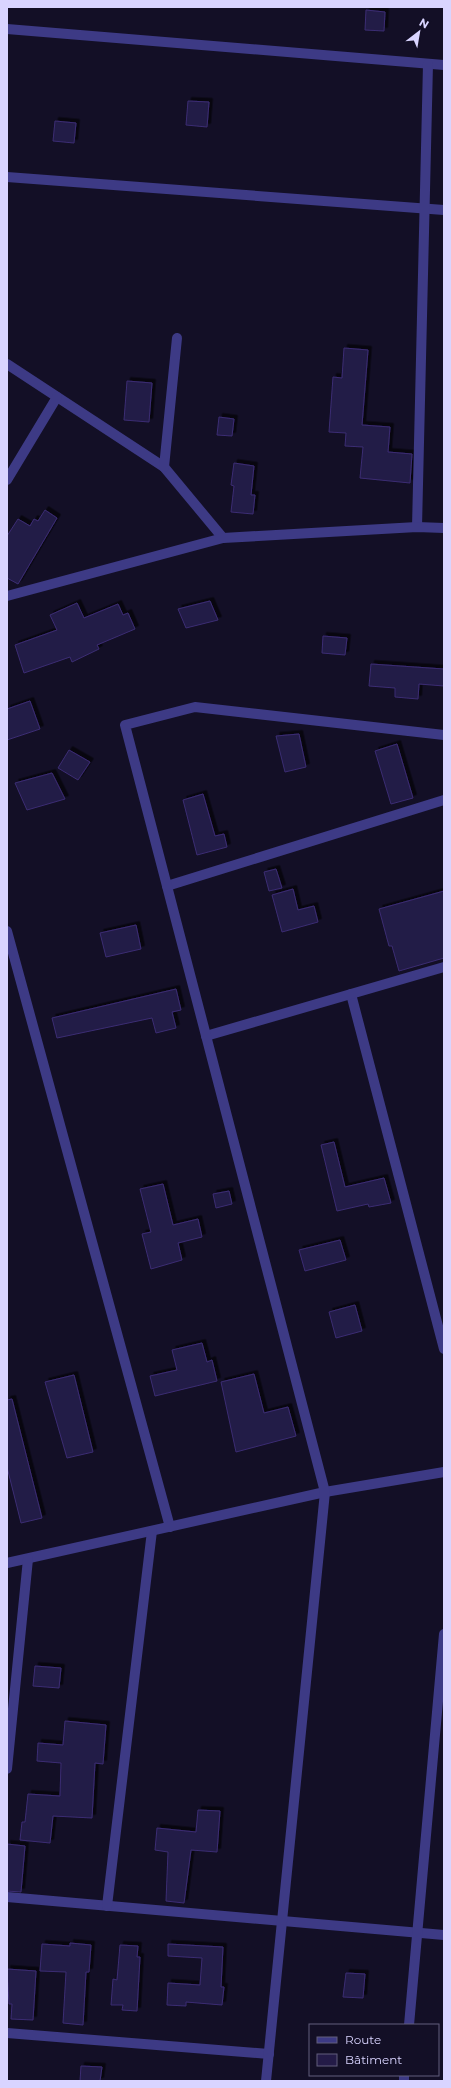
<svg xmlns="http://www.w3.org/2000/svg" width="451" height="2088" font-family="Montserrat,sans-serif">
	<defs>
		<filter id="shadow"><feDropShadow dx="3.5" dy="-3.5" stdDeviation="0" flood-color="#0009"/></filter>
	</defs>
	<rect width="100%" height="100%" fill="#130f26"/>
	<g fill="#241b47" stroke="#3b2d73" filter="url(#shadow)">
		<path d="M 366,10 L 385,12 L 384,31 L 365,30 Z"/>
		<path d="M 188,101 L 209,102 L 207,127 L 186,125 Z"/>
		<path d="M 55,121 L 76,123 L 74,143 L 53,141 Z"/>
		<path d="M 344,348 L 368,350 L 362,425 L 390,427 L 388,452 L 412,454 L 410,483 L 360,478 L 363,447 L 345,446 L 346,433 L 329,432 L 333,377 L 342,378 Z"/>
		<path d="M 127,381 L 152,383 L 149,422 L 124,420 Z"/>
		<path d="M 219,417 L 234,419 L 232,436 L 217,435 Z"/>
		<path d="M 234,463 L 254,466 L 251,495 L 255,495 L 253,514 L 231,512 L 234,486 L 231,485 Z"/>
		<path d="M 45,510 L 57,518 L 18,584 L 7,578 L 7,536 L 18,519 L 30,526 L 34,519 L 38,521 Z"/>
		<path d="M 210,601 L 218,620 L 186,628 L 178,609 Z"/>
		<path d="M 77,603 L 84,618 L 118,604 L 123,615 L 128,613 L 135,629 L 97,645 L 99,649 L 72,662 L 70,657 L 24,673 L 15,645 L 57,630 L 50,615 Z"/>
		<path d="M 323,636 L 347,638 L 345,655 L 322,653 Z"/>
		<path d="M 371,664 L 444,669 L 444,686 L 419,684 L 418,699 L 395,697 L 395,688 L 369,686 Z"/>
		<path d="M 30,701 L 40,729 L 7,740 L 7,709 Z"/>
		<path d="M 299,734 L 306,767 L 285,772 L 276,736 Z"/>
		<path d="M 397,744 L 413,798 L 391,804 L 375,751 Z"/>
		<path d="M 69,750 L 90,762 L 78,780 L 58,768 Z"/>
		<path d="M 52,773 L 65,799 L 27,810 L 15,783 Z"/>
		<path d="M 203,794 L 215,836 L 224,834 L 227,847 L 197,855 L 183,800 Z"/>
		<path d="M 276,869 L 282,888 L 269,891 L 264,872 Z"/>
		<path d="M 293,889 L 298,910 L 314,906 L 318,922 L 282,932 L 272,895 Z"/>
		<path d="M 444,891 L 444,958 L 399,971 L 392,946 L 389,946 L 379,909 Z"/>
		<path d="M 136,925 L 141,949 L 106,957 L 100,933 Z"/>
		<path d="M 176,989 L 181,1010 L 172,1012 L 176,1028 L 156,1033 L 152,1018 L 57,1038 L 52,1018 Z"/>
		<path d="M 334,1142 L 345,1187 L 384,1178 L 391,1203 L 369,1207 L 368,1204 L 337,1211 L 321,1145 Z"/>
		<path d="M 163,1184 L 173,1225 L 198,1219 L 202,1237 L 178,1243 L 182,1260 L 151,1269 L 142,1234 L 151,1232 L 140,1189 Z"/>
		<path d="M 229,1191 L 232,1204 L 216,1208 L 213,1194 Z"/>
		<path d="M 340,1240 L 346,1260 L 305,1271 L 299,1250 Z"/>
		<path d="M 355,1305 L 362,1331 L 336,1338 L 329,1312 Z"/>
		<path d="M 202,1343 L 207,1362 L 212,1360 L 217,1381 L 155,1396 L 150,1376 L 177,1370 L 172,1350 Z"/>
		<path d="M 254,1374 L 264,1413 L 288,1407 L 296,1436 L 236,1452 L 221,1382 Z"/>
		<path d="M 74,1375 L 93,1452 L 67,1458 L 45,1382 Z"/>
		<path d="M 12,1399 L 42,1518 L 21,1523 L 7,1467 L 7,1400 Z"/>
		<path d="M 35,1666 L 61,1668 L 59,1688 L 33,1686 Z"/>
		<path d="M 65,1721 L 106,1725 L 103,1764 L 95,1763 L 92,1818 L 53,1816 L 50,1843 L 20,1840 L 22,1822 L 25,1822 L 28,1794 L 60,1796 L 61,1763 L 37,1761 L 38,1743 L 63,1745 Z"/>
		<path d="M 198,1810 L 220,1811 L 217,1852 L 191,1850 L 184,1903 L 166,1901 L 168,1852 L 155,1850 L 157,1828 L 196,1832 Z"/>
		<path d="M 7,1844 L 25,1846 L 21,1892 L 7,1891 Z"/>
		<path d="M 70,1943 L 91,1945 L 89,1972 L 86,1972 L 83,2025 L 63,2023 L 66,1972 L 40,1971 L 42,1944 L 70,1946 Z"/>
		<path d="M 168,1944 L 223,1947 L 221,1987 L 224,1987 L 222,2005 L 186,2002 L 186,2006 L 167,2005 L 168,1983 L 200,1985 L 202,1958 L 168,1956 Z"/>
		<path d="M 120,1945 L 138,1946 L 137,1957 L 140,1957 L 137,2011 L 122,2010 L 123,2005 L 111,2005 L 113,1979 L 117,1980 Z"/>
		<path d="M 7,1969 L 36,1971 L 33,2020 L 11,2019 L 12,2004 L 9,2004 Z"/>
		<path d="M 346,1973 L 365,1974 L 363,1998 L 343,1997 Z"/>
		<path d="M 81,2066 L 102,2067 L 100,2081 L 80,2081 Z"/>
	</g>
	<g fill="none" stroke-linecap="round" stroke-linejoin="round">
		<g stroke="#3d3a85" stroke-width="10">
			<path d="M 7,29 L 444,65"/>
			<path d="M 7,177 L 444,210"/>
			<path d="M 7,364 L 164,467 L 223,538"/>
			<path d="M 164,467 L 177,338"/>
			<path d="M 7,480 L 57,397"/>
			<path d="M 417,527 L 428,64"/>
			<path d="M 7,596 L 223,538 L 417,527 L 444,528"/>
			<path d="M 167,886 L 444,800"/>
			<path d="M 7,931 L 170,1527"/>
			<path d="M 351,994 L 444,1349"/>
			<path d="M 206,1036 L 444,967"/>
			<path d="M 7,1563 L 325,1492 L 444,1472"/>
			<path d="M 7,1769 L 28,1559"/>
			<path d="M 7,1897 L 444,1935"/>
			<path d="M 107,1906 L 152,1531"/>
			<path d="M 409,2025 L 444,1634"/>
			<path d="M 7,2033 L 269,2054"/>
			<path d="M 266,2081 L 325,1492 L 125,725 L 195,707 L 444,735"/>
			<path d="M 404,2081 L 404,2075"/>
		</g>
	</g>
	<rect width="451" height="2088" fill="none" stroke="#d9d4ff" stroke-width="16"/>
	<rect x="309" y="2024" width="130" height="52" fill="#130f26" stroke="#625e7d"/>
	<rect x="317" y="2037" width="20" height="6" fill="#3d3a85" stroke="#625e7d"/>
	<text x="345" y="2044" font-size="12" fill="#d9d4ff">Route</text>
	<rect x="317" y="2054" width="20" height="12" fill="#241b47" stroke="#625e7d"/>
	<text x="345" y="2064" font-size="12" fill="#d9d4ff">Bâtiment</text>
	<g transform="translate(419 32) rotate(31)" stroke="#130f26" stroke-width="3" paint-order="stroke">
	<path d="M0-3L7 15L0 10L-7 15Z" fill="#d9d4ff"/>
	<text y="-6" font-size="11" font-weight="bold" text-anchor="middle" fill="#d9d4ff">N</text>
	</g>
</svg>
